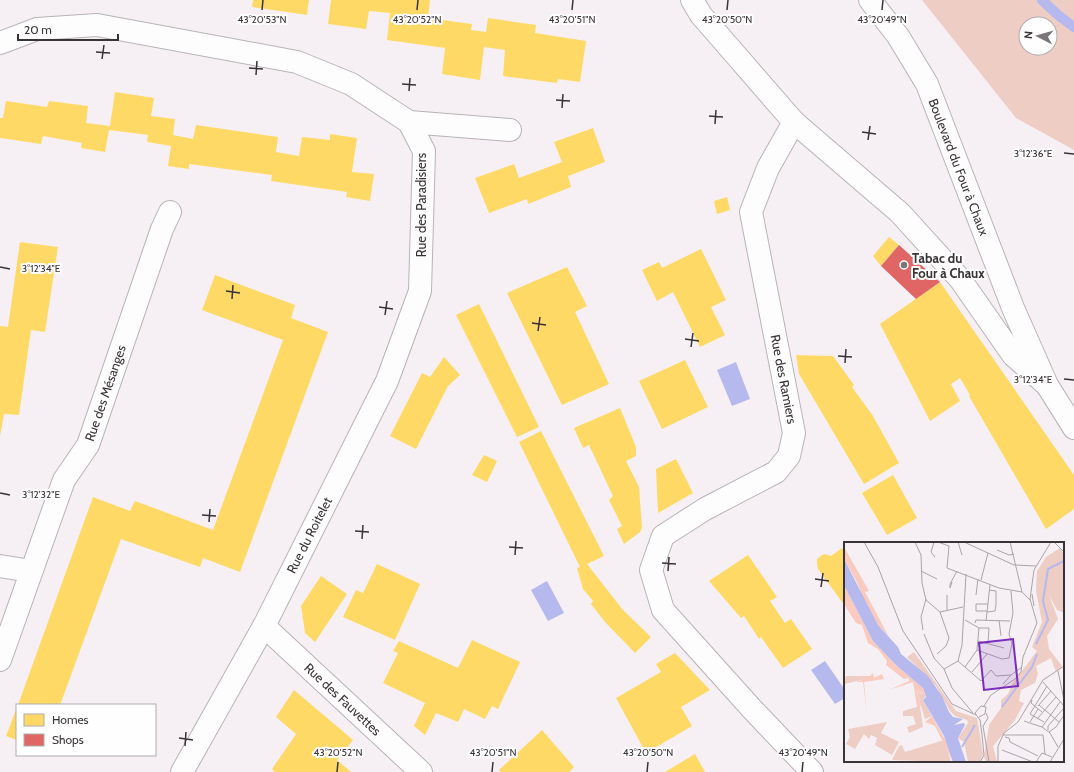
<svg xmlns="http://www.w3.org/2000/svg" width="1074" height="772" font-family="Cabin,sans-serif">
	<rect width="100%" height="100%" fill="#f6f0f4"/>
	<path fill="#eecdc5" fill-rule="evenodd" d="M 922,0 L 1074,0 L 1074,150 L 1016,118 ZM 1026,24 L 1050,24 L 1050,48 L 1026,48 Z"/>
	<g fill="#b6b9ee">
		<path d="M 736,362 L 750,399 L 732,406 L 717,370 Z"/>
		<path d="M 547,581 L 564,613 L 548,621 L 531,590 Z"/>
		<path d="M 825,661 L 845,690 L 845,698 L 835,704 L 811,670 Z"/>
	</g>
	<g fill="#ffd966">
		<path d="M 253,0 L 309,0 L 307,15 L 252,7 Z"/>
		<path d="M 331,0 L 430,0 L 428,18 L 472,24 L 471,30 L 486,32 L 488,18 L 536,25 L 535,33 L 586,41 L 580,82 L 558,79 L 557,83 L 503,76 L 505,50 L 484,47 L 480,80 L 442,74 L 445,48 L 387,40 L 390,13 L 369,11 L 366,29 L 328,24 Z"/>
		<path d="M 115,92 L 154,98 L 151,116 L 175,119 L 173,135 L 193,139 L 196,125 L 278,137 L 276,152 L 299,156 L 302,137 L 330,140 L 330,134 L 357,138 L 352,172 L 374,174 L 370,201 L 346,197 L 347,192 L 271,181 L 272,175 L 189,164 L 189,169 L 168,166 L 171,146 L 147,142 L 148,135 L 109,130 L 105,152 L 81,148 L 82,143 L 43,136 L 41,144 L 0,138 L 0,118 L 3,118 L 6,101 L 47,107 L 49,101 L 88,106 L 86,123 L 110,126 Z"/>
		<path d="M 593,128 L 605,162 L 568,176 L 571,187 L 528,204 L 527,199 L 489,213 L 475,178 L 514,164 L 519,178 L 562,162 L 554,142 Z"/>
		<path d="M 727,197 L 730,210 L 717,214 L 714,201 Z"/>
		<path d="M 889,237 L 899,245 L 881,266 L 873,256 Z"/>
		<path d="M 20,242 L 58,247 L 45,332 L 31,330 L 19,415 L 4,414 L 0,436 L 0,326 L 8,327 Z"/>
		<path d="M 701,249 L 726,300 L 711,307 L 725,335 L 700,347 L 673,292 L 657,301 L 642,270 L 659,262 L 662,268 Z"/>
		<path d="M 567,267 L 587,306 L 575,312 L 609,384 L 562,405 L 507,293 Z"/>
		<path d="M 215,275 L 295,305 L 291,318 L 328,332 L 240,572 L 203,558 L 200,567 L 121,539 L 60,705 L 18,705 L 93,497 L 130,511 L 135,501 L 213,530 L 283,340 L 202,310 Z"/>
		<path d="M 940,282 L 1074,475 L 1074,509 L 1046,529 L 969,396 L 970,395 L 960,378 L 951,384 L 960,401 L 930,421 L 880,324 Z"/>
		<path d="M 479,304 L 539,427 L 517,437 L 456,315 Z"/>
		<path d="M 796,355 L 833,356 L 854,385 L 852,387 L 873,416 L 899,463 L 864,484 L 799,374 Z"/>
		<path d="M 444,357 L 460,375 L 448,386 L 416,449 L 390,436 L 422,373 L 430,377 Z"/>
		<path d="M 685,360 L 708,407 L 662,429 L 639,381 Z"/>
		<path d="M 620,408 L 636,447 L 636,456 L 626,461 L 639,487 L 642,528 L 640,532 L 624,544 L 617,529 L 622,526 L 609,500 L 613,496 L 589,445 L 583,448 L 574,428 Z"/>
		<path d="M 541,431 L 604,556 L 587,564 L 623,610 L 651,637 L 635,653 L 605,622 L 591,604 L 593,601 L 583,589 L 577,568 L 580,567 L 519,442 Z"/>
		<path d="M 484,455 L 497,461 L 487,482 L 472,475 Z"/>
		<path d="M 676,459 L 693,493 L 658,513 L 656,469 Z"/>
		<path d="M 893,475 L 917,518 L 887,535 L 862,493 Z"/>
		<path d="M 842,548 L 845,553 L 845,606 L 818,569 L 817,563 L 817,559 L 822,555 L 825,554 L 831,556 Z"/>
		<path d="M 748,555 L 777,597 L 770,601 L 785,623 L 791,619 L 812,649 L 783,668 L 761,637 L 759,639 L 744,616 L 741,618 L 709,581 Z"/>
		<path d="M 377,564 L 420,584 L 395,640 L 343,617 L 356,590 L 363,593 Z"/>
		<path d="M 321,576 L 347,594 L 315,642 L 305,633 L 301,606 Z"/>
		<path d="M 472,640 L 520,662 L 498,709 L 492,706 L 485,719 L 464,709 L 458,722 L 436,713 L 425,735 L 414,726 L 425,703 L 383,683 L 398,653 L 393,651 L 399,641 L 458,668 Z"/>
		<path d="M 675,653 L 710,690 L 681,707 L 692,726 L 646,753 L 616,698 L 661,672 L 656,664 Z"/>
		<path d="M 294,690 L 353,740 L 337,760 L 351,772 L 275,772 L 272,769 L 296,734 L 276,717 Z"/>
		<path d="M 17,707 L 17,740 L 6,736 Z"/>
		<path d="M 542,730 L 574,767 L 569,772 L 501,772 L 499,770 Z"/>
		<path d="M 695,754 L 705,772 L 665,772 Z"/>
	</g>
	<path fill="#e06666" d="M 899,245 L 940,282 L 916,299 L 881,266 Z"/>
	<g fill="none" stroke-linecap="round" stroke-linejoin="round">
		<path stroke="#b6b9ee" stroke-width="10" d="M 1042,0 L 1058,15 L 1074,27"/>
		<defs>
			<g id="street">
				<path d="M 692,0 L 701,15 L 794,122 L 768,168 L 751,212 L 794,433 L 789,456 L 776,472 L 705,509 L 663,536 L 651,570 L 663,610 L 752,709 L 812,772"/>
				<path d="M 0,43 L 37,29 L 97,25 L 297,62 L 351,84 L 409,122 L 424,151 L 420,291 L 387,381 L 264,626 L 182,772"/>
				<path d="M 409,122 L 510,130"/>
				<path d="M 794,122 L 900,213 L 960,279 L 1013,355 L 1047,385"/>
				<path d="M 0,566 L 31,571"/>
				<path d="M 264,626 L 421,772"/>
				<path d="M 0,660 L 64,480 L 88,445 L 162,229 L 170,212"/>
			</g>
			<path id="secondary" d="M 870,0 L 898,36 L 927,84 L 1013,308 L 1047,385 L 1074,428"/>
		</defs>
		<use href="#street" stroke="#b8b3b6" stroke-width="24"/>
		<use href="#secondary" stroke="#b8b3b6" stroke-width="24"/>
		<use href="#street" stroke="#fefdfd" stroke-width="22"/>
		<use href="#secondary" stroke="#fefdfd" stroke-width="22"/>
	</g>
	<path fill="none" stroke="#383336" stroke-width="1.5" d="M 262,10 L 263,0M 417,10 L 418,0M 572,10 L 573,0M 727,10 L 728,0M 882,10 L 883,0M 96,52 L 110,53M 102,59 L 104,45M 249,68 L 263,69M 256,75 L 257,61M 402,84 L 416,85M 409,91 L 410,78M 556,100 L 570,101M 562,108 L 563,94M 709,116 L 723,117M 715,124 L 716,110M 862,132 L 876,134M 868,140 L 870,126M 1064,153 L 1074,154M 0,267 L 10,269M 226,291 L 240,293M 232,299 L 233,285M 379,307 L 393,309M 385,315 L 387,301M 532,323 L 546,325M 538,331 L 540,317M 685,339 L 699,341M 691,347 L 693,333M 838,356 L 852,357M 845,363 L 846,349M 1064,379 L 1074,380M 0,493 L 10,495M 202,515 L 216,516M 209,522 L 210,509M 355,531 L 369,532M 362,539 L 363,525M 509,547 L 523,548M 515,555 L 516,541M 662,563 L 676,564M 668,571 L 669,557M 815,579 L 829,581M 821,587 L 823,573M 179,738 L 193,740M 185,746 L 186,732M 337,772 L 338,762M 492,772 L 493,762M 647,772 L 648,762M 802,772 L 803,762"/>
	<circle fill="#7a7578" stroke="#fefefe" stroke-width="1.5" cx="904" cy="265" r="4"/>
	<g text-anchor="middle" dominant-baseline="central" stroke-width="4" stroke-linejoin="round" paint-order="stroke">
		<g font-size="13" fill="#383336" stroke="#fefefe">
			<text transform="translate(959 167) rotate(69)">Boulevard du Four à Chaux</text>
			<text transform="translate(421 205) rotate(-90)">Rue des Paradisiers</text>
			<text transform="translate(784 379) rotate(79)">Rue des Ramiers</text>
			<text transform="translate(105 393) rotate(-71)">Rue des Mésanges</text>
			<text transform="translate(309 535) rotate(-63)">Rue du Roitelet</text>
			<text transform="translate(343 699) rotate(43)">Rue des Fauvettes</text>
		</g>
		<g font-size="13" font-weight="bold" fill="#383336" stroke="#fefefe" text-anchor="start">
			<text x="912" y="258">Tabac du<tspan x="912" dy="15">Four à Chaux</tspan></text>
		</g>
	</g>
	<g transform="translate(844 542)">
		<rect width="220" height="220" fill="#f6f0f4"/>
		<path d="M 216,6 L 220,12 L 220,71 L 213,68 L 205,53 L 214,77 L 203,94 L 205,107 L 218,124 L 212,130 L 207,116 L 192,124 L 194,132 L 191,141 L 177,148 L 175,159 L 180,161 L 171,178 L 149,204 L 153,220 L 142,220 L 140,215 L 145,183 L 157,166 L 157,158 L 164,152 L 168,142 L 193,109 L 188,105 L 198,80 L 192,49 L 193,29 L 202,15 ZM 70,110 L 112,169 L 133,176 L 139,212 L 136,220 L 124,220 L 120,200 L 114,196 L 124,181 L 123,178 L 111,174 L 106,169 L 92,144 L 63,115 ZM 2,134 L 12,134 L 22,137 L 0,142 ZM 72,147 L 76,151 L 82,153 L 79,158 L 88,174 L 81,177 ZM 76,164 L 79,185 L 65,191 L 63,185 L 72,182 L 69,174 L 59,174 L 59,169 ZM 43,180 L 37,191 L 55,200 L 48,213 L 31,203 L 33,196 L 27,193 L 25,197 L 20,192 L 11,207 L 2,202 L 6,195 L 4,187 ZM 100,198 L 107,220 L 48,218 L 55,204 L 58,203 L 61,210 Z" fill="#eecdc5"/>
		<path d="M 0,5 L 25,49 L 21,50 L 44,93 L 34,83 L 20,59 L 14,42 L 0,17 ZM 0,43 L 29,99 L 53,124 L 79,146 L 81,153 L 72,148 L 77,164 L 73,165 L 69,140 L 45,148 L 65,139 L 65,136 L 60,137 L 42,123 L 43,119 L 34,107 L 24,101 L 18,83 L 12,81 L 0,62 ZM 29,131 L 30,136 L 38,132 L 40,137 L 20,140 L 23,172 L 19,140 L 12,140 L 21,137 L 12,134 L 26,134 ZM 88,174 L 104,203 L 109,220 L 91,184 L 81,180 Z" fill="#facabe"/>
		<path d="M 0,17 L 34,83 L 54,105 L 57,112 L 84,134 L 98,154 L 105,170 L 109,175 L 119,177 L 110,183 L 120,181 L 121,183 L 114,196 L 122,220 L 109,220 L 100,194 L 79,158 L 82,155 L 79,146 L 53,124 L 29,99 L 0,43 Z" fill="#b6b9ee"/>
		<path fill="none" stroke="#b6b9ee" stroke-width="2" d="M 192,102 L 204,78 L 199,59 L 204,27 L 220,19M 158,165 L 188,125 L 193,112M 118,205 L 131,183"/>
		<path fill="none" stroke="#aaa4a8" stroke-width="1" d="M 20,0 L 34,25 L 59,89 L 108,162 L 132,173M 71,0 L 77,13 L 78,41 L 82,58 L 96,70 L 119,65M 90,0 L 87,10 L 91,15M 94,0 L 105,4 L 103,26 L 155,46 L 178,50 L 186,58M 114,0 L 118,13M 120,0 L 170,23 L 192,24M 166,0 L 178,50M 211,1 L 220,10M 153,8 L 165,13 L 170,12M 77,29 L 93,37M 137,38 L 144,11M 108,40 L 106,46 L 106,42 L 113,29M 188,52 L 190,64M 103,53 L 103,68M 132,53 L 134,37M 143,69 L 132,69 L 132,62 L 144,62M 143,70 L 151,69 L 152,63 L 152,49 L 145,48M 121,78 L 135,86M 155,78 L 157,94M 142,79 L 146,43M 131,81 L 132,78 L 166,79M 135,86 L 145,86 L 144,101M 79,88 L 77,75 L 82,57M 80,92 L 90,116 L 100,127 L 108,146 L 129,171M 134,99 L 160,106M 133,108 L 158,117 L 165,116 L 168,102 L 165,92 L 169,71 L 167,49M 93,112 L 102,104 L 105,96 L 96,70M 114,119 L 118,103 L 122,32M 114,119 L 137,139 L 147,128 L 152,134 L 167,133 L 178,125M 121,125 L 133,108 L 135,86M 100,127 L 114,119M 214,129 L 220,158M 128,130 L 143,112M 199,140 L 220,164M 159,142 L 167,133M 188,158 L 187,161 L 198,170M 195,163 L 215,180M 140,164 L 147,153 L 171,137 L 177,130 L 179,115 L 193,81 L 186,57 L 190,28 L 207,0M 194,164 L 207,149M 142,171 L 144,176 L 139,184 L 145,220M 186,172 L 203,144M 186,172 L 200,180M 135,175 L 141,172 L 142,165 L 137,164 L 131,171 L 136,178 L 138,193 L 140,213 L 136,220M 193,177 L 212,155M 180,179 L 198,185 L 206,191M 186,180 L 194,167M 198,185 L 216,160M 204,188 L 204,184 L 220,166M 205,190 L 212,185 L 220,173M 206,191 L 214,205M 159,193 L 199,193 L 201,212M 161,195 L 165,196 L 166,200 L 194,214M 158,208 L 189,220M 154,220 L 154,204 L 160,191 L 174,180 L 199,138 L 220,124M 192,220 L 198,211 L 208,215M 206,220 L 220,197"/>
		<path fill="#7b2cbf" fill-opacity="0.15" stroke="#7b2cbf" stroke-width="2" d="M 169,97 L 174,144 L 140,148 L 135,101 Z"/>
		<rect width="220" height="220" fill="none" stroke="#383336" stroke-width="2"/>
	</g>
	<g font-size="10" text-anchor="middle" fill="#383336" stroke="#fefefe" stroke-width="4" stroke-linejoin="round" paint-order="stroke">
		<text x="262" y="23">43°20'53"N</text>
		<text x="417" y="23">43°20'52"N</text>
		<text x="572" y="23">43°20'51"N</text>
		<text x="727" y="23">43°20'50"N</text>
		<text x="882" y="23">43°20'49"N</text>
		<text x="1033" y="157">3°12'36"E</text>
		<text x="41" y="272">3°12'34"E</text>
		<text x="1033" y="383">3°12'34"E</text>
		<text x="41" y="498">3°12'32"E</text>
		<text x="338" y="756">43°20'52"N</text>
		<text x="493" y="756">43°20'51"N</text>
		<text x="648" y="756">43°20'50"N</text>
		<text x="803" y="756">43°20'49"N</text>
	</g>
	<rect x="16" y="704" width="140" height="52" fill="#fefefe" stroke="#afadae"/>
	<rect x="24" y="714" width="20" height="12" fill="#ffd966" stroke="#afadae"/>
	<text x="52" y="724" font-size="12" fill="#383336">Homes</text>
	<rect x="24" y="734" width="20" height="12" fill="#e06666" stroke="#afadae"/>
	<text x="52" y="744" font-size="12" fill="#383336">Shops</text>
	<g transform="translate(1038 36) rotate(276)"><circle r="19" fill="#fefefe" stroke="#afadae"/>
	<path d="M0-3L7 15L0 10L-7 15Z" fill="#7a7578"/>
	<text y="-6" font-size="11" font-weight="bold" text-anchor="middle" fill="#383336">N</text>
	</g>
	<path d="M18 34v6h100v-6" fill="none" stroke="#383336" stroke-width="2"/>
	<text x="24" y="34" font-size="12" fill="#383336" stroke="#fefefe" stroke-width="3" paint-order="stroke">20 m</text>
</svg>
